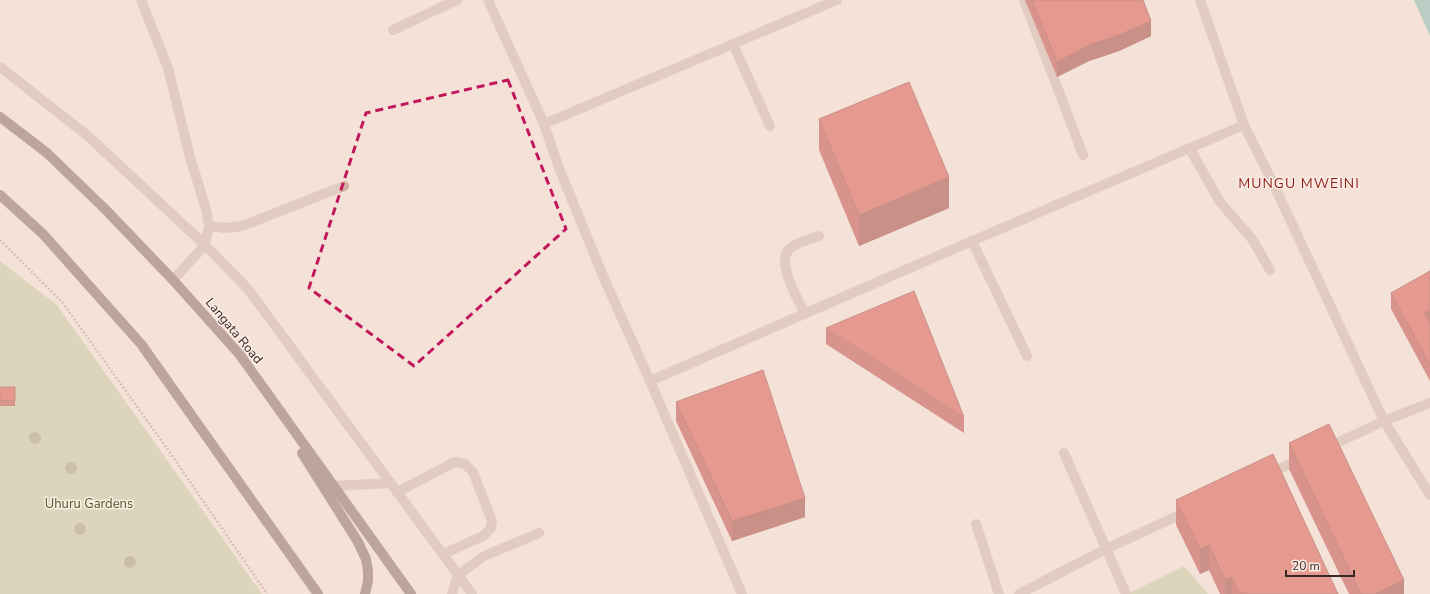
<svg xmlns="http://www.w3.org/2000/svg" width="1430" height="594" font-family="'Nunito Sans',sans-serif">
	<rect width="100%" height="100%" fill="#f4e2d8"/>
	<g fill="#bec497">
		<path d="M 0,261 L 57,305 L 262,594 L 0,594 Z"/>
		<path d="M 1184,566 L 1208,594 L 1127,594 Z"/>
	</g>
	<path fill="#74b4ab" d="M 1414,0 L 1430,0 L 1430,36 Z"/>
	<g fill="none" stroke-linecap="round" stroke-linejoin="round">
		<path stroke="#b9988d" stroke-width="2.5" stroke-dasharray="2 2" stroke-linecap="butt" d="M 0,240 L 62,302 L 166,447 L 267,594"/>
		<g stroke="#cdafa3" stroke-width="10">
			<path d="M 141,0 L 168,68 L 190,157 L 206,209 L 209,226 L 205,245 L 173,280"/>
			<path d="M 488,0 L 544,124 L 559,168 L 603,276 L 650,381 L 742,594"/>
			<path d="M 1024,0 L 1083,155"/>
			<path d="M 1200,0 L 1244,125 L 1273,183 L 1384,421 L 1430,495"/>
			<path d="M 393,30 L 457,0"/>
			<path d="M 733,44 L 770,126"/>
			<path d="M 0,67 L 88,136 L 205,245 L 248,289 L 472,594"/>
			<path d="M 544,124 L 837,0"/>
			<path d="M 1190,149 L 1220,202 L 1252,239 L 1270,270"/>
			<path d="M 209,226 L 225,228 L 242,226 L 344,186"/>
			<path d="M 972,241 L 1027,356"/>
			<path d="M 805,314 C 798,299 775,262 790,248 C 798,242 810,239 819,236"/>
			<path d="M 650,381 L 972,241 L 1244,125"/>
			<path d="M 1326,448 L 1384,421 L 1430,403"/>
			<path d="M 1064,453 L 1126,594"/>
			<path d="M 1268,474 L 1301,459"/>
			<path d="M 334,486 L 391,483"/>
			<path d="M 397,492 L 455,462 L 465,464 L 473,472 L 492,521 L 491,528 L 483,536 L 443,554"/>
			<path d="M 976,524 L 999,594"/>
			<path d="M 452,594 L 458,575 L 484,556 L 539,533"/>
			<path d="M 1019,594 L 1106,549 L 1188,511"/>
		</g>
		<g stroke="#7b5b55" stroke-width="10">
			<path d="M 0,117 L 47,153 L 106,210 L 173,280 L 240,355 L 411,594"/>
			<path d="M 0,195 L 43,234 L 141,344 L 318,594"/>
			<path d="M 302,453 L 358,542 L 366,559 L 368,571 L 368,581 L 365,594"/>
		</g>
	</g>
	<g fill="#999677">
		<circle cx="35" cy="438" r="6"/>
		<circle cx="71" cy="468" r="6"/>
		<circle cx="80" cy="529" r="6"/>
		<circle cx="130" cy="562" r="6"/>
	</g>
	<g fill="#b5372f">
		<path d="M 1025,0 L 1143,0 L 1151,36 L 1119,51 L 1089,61 L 1057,77 Z"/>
		<path d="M 819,119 L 949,208 L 859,246 L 819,150 Z"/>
		<path d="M 1430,271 L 1430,381 L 1391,309 L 1391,293 Z"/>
		<path d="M 826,328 L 964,417 L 964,433 L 826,344 Z"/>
		<rect x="0" y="387" width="15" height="19"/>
		<path d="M 676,402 L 805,517 L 732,541 L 676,421 Z"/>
		<path d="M 1289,443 L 1404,594 L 1349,594 L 1289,469 Z"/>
		<path d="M 1176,500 L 1338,594 L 1220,594 L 1209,570 L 1200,574 L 1176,525 Z"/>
	</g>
	<g fill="#942d26">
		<path d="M 1151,21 L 1151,36 L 1119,51 L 1089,61 L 1057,77 L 1057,62 L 1089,45 Z"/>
		<path d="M 949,177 L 949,208 L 859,246 L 859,215 Z"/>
		<path d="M 1430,310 L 1430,326 L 1424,313 Z"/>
		<path d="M 805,498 L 805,517 L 732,541 L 732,521 Z"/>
		<path d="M 1209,545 L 1209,570 L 1200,574 L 1200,549 Z"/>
		<path d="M 1232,577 L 1232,594 L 1225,594 L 1225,580 Z"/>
		<path d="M 1404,580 L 1404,594 L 1375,594 Z"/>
	</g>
	<g fill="#d34037" stroke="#942d26">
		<path d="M 1032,0 L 1143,0 L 1151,21 L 1119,35 L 1089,45 L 1057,62 Z"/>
		<path d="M 909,82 L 949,177 L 859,215 L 819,119 Z"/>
		<path d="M 1430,271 L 1430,310 L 1424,313 L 1430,323 L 1430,365 L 1391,293 Z"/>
		<path d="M 914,291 L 964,417 L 826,328 Z"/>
		<path d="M 763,370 L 805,498 L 732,521 L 676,402 Z"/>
		<path d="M 0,387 L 15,387 L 15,401 L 0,400 Z"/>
		<path d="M 1329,424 L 1404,580 L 1375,594 L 1361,594 L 1289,443 Z"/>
		<path d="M 1273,454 L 1338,594 L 1243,594 L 1242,592 L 1239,593 L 1232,577 L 1225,580 L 1209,545 L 1200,549 L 1176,500 Z"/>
	</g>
	<path d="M0 0H1430V594H0ZM 508,80 L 566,229 L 414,366 L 309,288 L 366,113 Z" fill="#f4e2d8" fill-opacity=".55" fill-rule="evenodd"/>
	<path fill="none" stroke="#c2185b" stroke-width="3" stroke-dasharray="8 5" stroke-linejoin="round" d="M 508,80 L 566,229 L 414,366 L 309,288 L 366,113 Z"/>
	<g text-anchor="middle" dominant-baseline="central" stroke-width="3" stroke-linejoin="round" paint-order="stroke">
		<g font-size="13" fill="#372826" stroke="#fbede5">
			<text transform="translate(234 331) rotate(50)">Langata Road</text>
		</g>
		<g font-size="13" fill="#4f5827" stroke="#fbede5">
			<text x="89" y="504">Uhuru Gardens</text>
		</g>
		<g font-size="14" letter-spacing="1" fill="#8f1d16" stroke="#fbede5">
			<text x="1299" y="183">MUNGU MWEINI</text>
		</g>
	</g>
	<path d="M1286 570v6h68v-6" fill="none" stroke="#372826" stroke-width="2"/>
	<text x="1292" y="570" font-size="12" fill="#372826" stroke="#fbede5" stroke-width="3" paint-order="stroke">20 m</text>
</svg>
